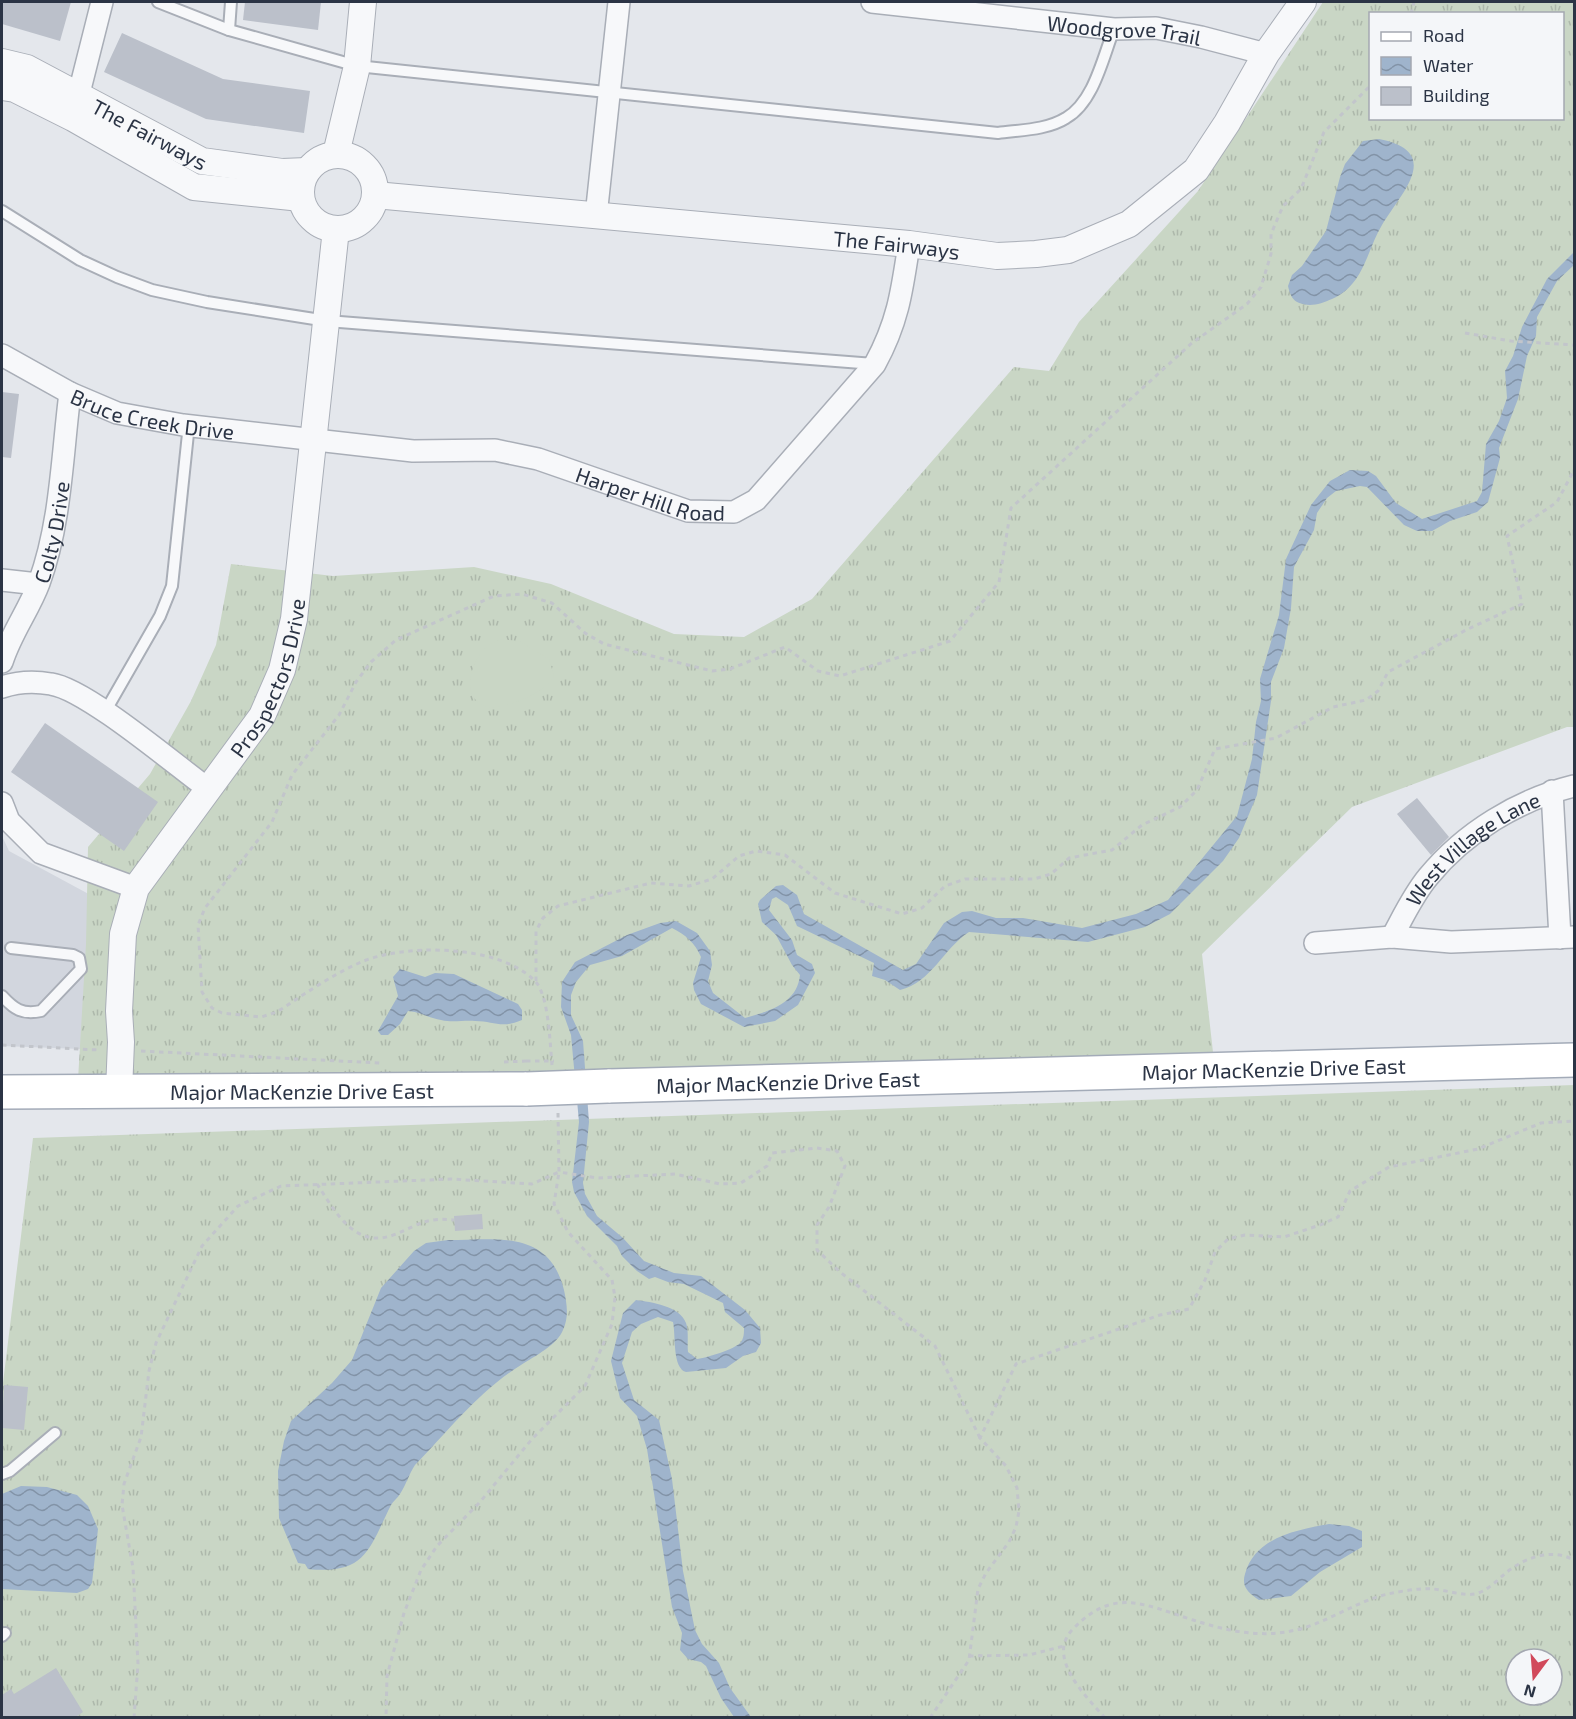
<svg xmlns="http://www.w3.org/2000/svg" width="1576" height="1719" font-family="'Exo 2',sans-serif">
	<defs>
		<pattern id="grass-tufts" width="24" height="20" patternUnits="userSpaceOnUse" patternTransform="scale(1.5)"><rect width="24" height="20" fill="#c9d6c5"/><path d="M3 7l-1-3M5 7V3M7 7l1-3M15 17l-1-3M17 17v-4M19 17l1-3" fill="none" stroke="#adb8ab"/></pattern>
		<pattern id="water-waves" width="16" height="10" patternUnits="userSpaceOnUse" patternTransform="scale(1.5)"><rect width="16" height="10" fill="#9fb4cc"/><path d="M0 5q4-4 8 0t8 0" fill="none" stroke="#8293a7"/></pattern>
	</defs>
	<rect width="100%" height="100%" fill="#e4e7ec"/>
	<path fill="#d2d6de" d="M 2,836 L 9,851 L 96,898 L 81,1049 L 2,1046 Z"/>
	<g fill="url(#grass-tufts)" fill-rule="evenodd">
		<path d="M 1323,2 L 1574,2 L 1574,727 L 1567,727 L 1352,807 L 1202,954 L 1217,1088 L 77,1097 L 86,944 L 88,847 L 150,774 L 191,701 L 216,645 L 231,564 L 333,576 L 474,567 L 551,584 L 674,634 L 744,637 L 812,599 L 1014,367 L 1049,371 L 1079,322 L 1198,191 ZM 1370,14 L 1562,14 L 1562,118 L 1370,118 Z"/>
		<path d="M 1574,1085 L 1574,1717 L 2,1718 L 2,1391 L 33,1138 ZM 1516,1659 L 1552,1659 L 1552,1695 L 1516,1695 Z"/>
	</g>
	<path fill="#c9d6c5" d="M 503,639 L 521,642 L 549,659 L 554,676 C 549,691 504,710 488,707 C 480,706 475,700 471,693 C 467,670 480,644 503,639 Z"/>
	<g fill="url(#water-waves)">
		<path d="M 1379,139 C 1445,152 1400,194 1382,225 C 1366,252 1364,285 1332,299 C 1325,302 1317,305 1310,305 C 1296,304 1291,300 1288,286 L 1292,275 L 1302,266 L 1326,231 L 1340,177 L 1345,164 L 1363,141 Z"/>
		<path d="M 1574,252 L 1574,265 L 1557,281 L 1537,317 L 1536,336 L 1527,356 L 1518,399 L 1499,448 L 1500,458 L 1488,502 L 1477,512 L 1450,521 L 1432,531 L 1417,531 L 1404,525 L 1367,487 L 1360,486 L 1336,491 L 1327,498 L 1317,513 L 1314,530 L 1294,567 L 1291,608 L 1284,648 L 1271,682 L 1271,701 L 1257,795 L 1239,838 L 1223,861 L 1170,914 L 1145,927 L 1088,942 L 969,932 C 943,949 932,982 900,990 L 885,980 L 872,976 L 874,963 L 797,926 L 788,905 L 776,897 L 772,899 L 769,910 L 792,940 L 797,955 L 812,964 L 815,973 L 798,1005 L 775,1021 L 744,1027 L 701,1004 L 694,990 L 693,983 L 701,957 C 695,943 686,935 672,928 L 622,956 L 590,965 L 576,982 L 571,995 L 571,1015 L 583,1041 L 589,1122 L 583,1183 L 585,1194 L 597,1216 L 623,1238 L 644,1261 L 674,1273 L 701,1276 L 745,1310 L 760,1328 L 761,1343 L 756,1352 L 743,1356 L 726,1368 L 686,1372 C 672,1368 676,1336 673,1322 L 658,1317 L 641,1324 L 632,1332 L 622,1363 L 634,1400 L 659,1420 L 672,1479 L 683,1571 L 695,1630 L 702,1644 L 719,1663 L 730,1688 L 751,1717 L 734,1717 L 721,1698 L 706,1666 L 701,1662 L 688,1659 L 680,1650 L 682,1633 L 672,1607 L 647,1449 L 637,1416 L 620,1398 L 611,1361 L 623,1313 L 636,1300 C 651,1302 680,1306 686,1323 C 689,1331 687,1344 688,1352 L 697,1359 C 706,1358 735,1349 740,1343 C 744,1339 744,1333 744,1328 L 725,1312 L 723,1303 L 684,1284 L 668,1282 L 655,1277 L 649,1279 L 637,1271 L 622,1256 L 617,1246 L 587,1216 L 574,1192 L 572,1182 L 579,1122 L 571,1035 L 561,1007 L 562,982 L 575,962 L 627,935 L 660,923 L 676,921 L 697,933 L 710,951 L 712,965 L 708,981 L 713,993 L 745,1018 C 769,1011 797,1004 800,975 L 792,965 L 776,935 L 762,922 L 758,904 L 760,900 L 776,886 L 783,885 L 797,895 L 804,914 L 903,970 L 916,964 L 944,923 L 962,912 L 972,911 L 996,918 L 1023,918 L 1082,928 L 1136,914 L 1168,900 L 1237,816 L 1252,759 L 1256,722 L 1261,701 L 1260,679 L 1279,615 L 1286,559 L 1311,505 L 1330,481 L 1350,470 L 1368,471 L 1376,476 L 1396,503 L 1422,519 L 1477,501 L 1482,492 L 1486,444 L 1499,421 L 1507,398 L 1505,371 L 1513,356 L 1522,327 L 1547,279 Z"/>
		<path d="M 400,969 L 425,977 L 435,973 L 454,974 L 518,1004 L 522,1010 L 522,1020 C 501,1029 494,1021 475,1021 C 463,1020 453,1023 441,1020 C 429,1018 420,1012 408,1011 L 400,1024 L 388,1035 L 381,1035 L 378,1031 L 398,996 L 393,977 Z"/>
		<path d="M 448,1240 C 496,1240 549,1229 564,1290 C 567,1304 569,1317 563,1330 C 557,1345 535,1356 521,1365 C 480,1390 448,1431 415,1465 C 409,1474 406,1485 400,1494 C 398,1498 393,1501 391,1505 C 369,1549 366,1575 308,1569 L 305,1564 L 298,1563 L 279,1518 L 278,1471 L 284,1441 L 291,1421 L 332,1383 L 352,1360 L 381,1288 L 414,1251 L 426,1243 Z"/>
		<path d="M 21,1486 L 47,1487 L 77,1495 L 88,1506 L 98,1529 L 92,1583 L 88,1589 L 77,1593 L 2,1589 L 2,1494 Z"/>
		<path d="M 1329,1524 L 1349,1526 L 1362,1531 L 1362,1547 L 1320,1572 L 1291,1596 L 1259,1600 C 1249,1593 1241,1587 1245,1574 C 1255,1537 1297,1530 1329,1524 Z"/>
	</g>
	<g fill="#bbc0ca">
		<path d="M 2,2 L 71,2 L 60,41 L 2,24 Z"/>
		<path d="M 245,2 L 321,2 L 318,30 L 243,20 Z"/>
		<path d="M 122,33 L 223,79 L 310,91 L 304,133 L 206,119 L 104,72 Z"/>
		<path d="M 2,392 L 19,394 L 11,458 L 2,457 Z"/>
		<path d="M 45,723 L 158,802 L 124,851 L 11,772 Z"/>
		<path d="M 1417,798 L 1449,837 L 1431,855 L 1397,814 Z"/>
		<path d="M 482,1214 L 483,1229 L 455,1231 L 454,1216 Z"/>
		<path d="M 4,1385 L 28,1387 L 24,1430 L 2,1428 Z"/>
		<path d="M 56,1668 L 83,1712 L 74,1718 L 2,1718 L 2,1695 L 11,1689 L 14,1694 Z"/>
	</g>
	<g fill="none" stroke-linecap="round" stroke-linejoin="round">
		<defs>
			<g id="service">
				<path d="M 158,2 L 229,30 L 357,66 L 998,133 C 1020,130 1047,130 1066,118 C 1094,102 1103,57 1114,29"/>
				<path d="M 229,30 L 231,2"/>
				<path d="M 2,211 L 80,260 L 117,277 L 152,290 L 207,302 L 327,321 L 874,364"/>
				<path d="M 105,712 L 160,616 L 172,586 L 189,424"/>
				<path d="M 2,996 C 14,1009 22,1015 41,1011 L 81,969 L 79,958 L 73,955 L 11,948"/>
				<path d="M 2,1474 L 10,1471 L 55,1433"/>
				<path d="M 2,1636 L 5,1633"/>
			</g>
			<g id="minor">
				<path id="s1" d="M 872,2 L 1114,29 L 1156,28 L 1201,37 L 1266,54"/>
				<path d="M 75,109 L 102,2"/>
				<path d="M 596,216 L 619,2"/>
				<path id="s2" d="M 2,355 L 70,393 L 117,413 L 183,425 L 413,451 L 495,450 L 538,459 L 688,511 L 734,512 L 756,500 L 875,364 C 898,322 902,291 909,244"/>
				<path d="M 2,580 L 38,584"/>
				<path id="s3" d="M 2,662 C 11,633 29,610 39,583 C 61,523 62,456 70,393"/>
				<path d="M 2,687 C 17,682 35,681 51,684 C 86,689 174,764 207,788"/>
				<path d="M 1552,791 L 1560,938"/>
				<path d="M 2,803 L 9,821 L 41,853 L 136,888"/>
				<path id="s4" d="M 1392,937 C 1403,917 1413,895 1428,877 C 1465,832 1518,800 1574,786"/>
				<path d="M 1315,943 L 1392,937 L 1451,942 L 1574,937"/>
			</g>
			<g id="tertiary">
				<path id="s5" d="M 2,62 L 27,68 L 202,161 L 282,172 L 307,171"/>
				<path d="M 2,87 L 15,89 L 73,118 L 194,187 L 301,198"/>
				<path d="M 336,154 L 357,66 L 363,2"/>
				<circle cx="338" cy="192" r="37"/>
				<path id="s6" d="M 375,195 L 909,244 L 997,256 L 1036,254 L 1068,250 L 1129,224 L 1196,170 L 1227,123 L 1266,54 L 1303,2"/>
				<path id="s7" d="M 119,1091 L 121,1042 L 119,1011 L 123,934 L 136,888 L 262,716 L 282,670 L 294,619 L 336,229"/>
			</g>
			<g id="primary">
				<path id="s8" d="M 608,1086 L 1574,1060"/>
				<path id="s9" d="M 2,1092 L 527,1089"/>
			</g>
		</defs>
		<use href="#service" stroke="#a9aeb7" stroke-width="14"/>
		<use href="#minor" stroke="#a9aeb7" stroke-width="24"/>
		<use href="#tertiary" stroke="#a9aeb7" stroke-width="28"/>
		<use href="#primary" stroke="#a3abb8" stroke-width="36"/>
		<g stroke="#c2c5cb" stroke-width="3" stroke-dasharray="4.5 4.5" stroke-linecap="butt">
			<path d="M 1411,14 L 1414,2"/>
			<path d="M 1465,333 L 1511,341 L 1574,345"/>
			<path d="M 536,981 L 536,931 L 543,918 L 558,906 L 651,883 L 689,886 L 712,879 L 739,856 L 756,851 L 785,855 L 835,893 L 902,914 L 922,908 L 945,886 L 965,879 L 1034,879 L 1051,874 L 1069,858 L 1112,850 L 1142,825 L 1180,807 L 1197,790 L 1215,749 L 1276,738 L 1333,707 L 1366,700 L 1378,691 L 1388,672 L 1466,630 L 1522,604 L 1507,536 L 1557,502 L 1574,470"/>
			<path d="M 2,1045 L 99,1050"/>
			<path d="M 141,1051 L 380,1063"/>
			<path d="M 504,1062 L 526,1061"/>
			<path d="M 552,1065 C 550,1045 549,995 535,981 C 499,944 403,943 359,963 C 330,976 303,995 277,1012 L 261,1017 L 222,1013 L 212,1008 L 202,992 L 198,925 L 205,908 L 272,822 L 292,775 L 339,715 L 356,682 L 371,662 L 396,640 L 494,596 L 522,594 L 552,603 L 585,633 L 604,644 L 712,671 L 730,669 L 785,647 L 818,671 L 840,676 L 950,641 L 999,582 L 1011,508 L 1192,343 L 1247,304 L 1261,287 L 1271,254 L 1271,234 L 1283,206 L 1301,189 L 1324,132 L 1370,86"/>
			<path d="M 558,1113 L 559,1172 L 597,1178 L 675,1174 L 720,1184 L 741,1183 L 767,1166 L 772,1153 L 817,1148 L 837,1151 L 845,1166 L 829,1207 L 817,1225 L 817,1250 L 840,1272 L 935,1346 L 980,1438"/>
			<path d="M 317,1184 C 335,1211 355,1251 396,1234 C 420,1224 427,1217 454,1220"/>
			<path d="M 969,1656 L 1029,1655 L 1064,1646"/>
			<path d="M 134,1718 L 138,1664 L 133,1568 L 122,1505 L 124,1484 L 141,1437 L 149,1371 L 156,1343 L 202,1246 L 238,1206 L 281,1186 L 451,1179 L 532,1184 L 559,1172 L 554,1204 L 568,1232 L 612,1280 L 615,1297 L 612,1324 L 585,1386 L 532,1439 L 480,1502 L 437,1546 L 421,1570 L 404,1613 L 387,1676 L 386,1718"/>
			<path d="M 930,1718 L 969,1660 L 978,1589 L 986,1573 L 1009,1542 L 1016,1527 L 1019,1511 L 1017,1488 L 1006,1466 L 980,1438 L 1016,1364 L 1160,1315 L 1189,1309 L 1205,1280 L 1215,1252 L 1228,1239 L 1245,1235 L 1284,1237 L 1320,1225 L 1338,1217 L 1350,1191 L 1389,1167 L 1478,1149 L 1541,1123 L 1574,1121"/>
			<path d="M 1105,1718 C 1086,1696 1045,1657 1073,1629 C 1114,1586 1145,1605 1193,1620 C 1224,1630 1258,1638 1291,1631 C 1322,1626 1356,1601 1388,1594 C 1402,1591 1419,1588 1433,1589 C 1446,1590 1462,1596 1474,1594 C 1487,1592 1497,1580 1507,1572 C 1526,1557 1552,1548 1574,1560"/>
		</g>
		<use href="#service" stroke="#f7f8fa" stroke-width="10"/>
		<use href="#minor" stroke="#f7f8fa" stroke-width="21"/>
		<use href="#tertiary" stroke="#f7f8fa" stroke-width="26"/>
		<use href="#primary" stroke="#fff" stroke-width="33"/>
		<defs>
			<path id="primary-bridge" d="M 527,1089 L 608,1086"/>
		</defs>
		<use href="#primary-bridge" stroke="#a3abb8" stroke-width="36" stroke-linecap="butt"/>
		<path stroke="#c2c5cb" stroke-width="3" stroke-dasharray="4.5 4.5" stroke-linecap="butt" d="M 526,1061 L 554,1061"/>
		<use href="#primary-bridge" stroke="#fff" stroke-width="33"/>
	</g>
	<g text-anchor="middle" dominant-baseline="central" stroke-width="4.5" stroke-linejoin="round" paint-order="stroke">
		<g font-size="21" fill="#2b3445" stroke="#f4f6f9">
			<text stroke="none"><textPath href="#s1" startOffset="254">Woodgrove Trail</textPath></text>
			<text stroke="none"><textPath href="#s5" startOffset="165">The Fairways</textPath></text>
			<text stroke="none"><textPath href="#s6" startOffset="524">The Fairways</textPath></text>
			<text stroke="none"><textPath href="#s2" startOffset="164">Bruce Creek Drive</textPath></text>
			<text stroke="none"><textPath href="#s2" startOffset="672">Harper Hill Road</textPath></text>
			<text stroke="none"><textPath href="#s3" startOffset="140">Colty Drive</textPath></text>
			<text stroke="none"><textPath href="#s7" startOffset="456">Prospectors Drive</textPath></text>
			<text stroke="none"><textPath href="#s4" startOffset="123">West Village Lane</textPath></text>
			<text stroke="none"><textPath href="#s8" startOffset="666">Major MacKenzie Drive East</textPath></text>
			<text stroke="none"><textPath href="#s8" startOffset="180">Major MacKenzie Drive East</textPath></text>
			<text stroke="none"><textPath href="#s9" startOffset="300">Major MacKenzie Drive East</textPath></text>
		</g>
	</g>
	<rect width="1576" height="1719" fill="none" stroke="#2b3445" stroke-width="6"/>
	<rect x="1369" y="12" width="195" height="108" fill="#f4f6f9" stroke="#a4a8b1" stroke-width="1.5"/>
	<rect x="1381" y="32" width="30" height="9" fill="#ffffff" stroke="#a4a8b1" stroke-width="1.5"/>
	<text x="1423" y="42" font-size="18" fill="#2b3445">Road</text>
	<rect x="1381" y="57" width="30" height="18" fill="url(#water-waves)" stroke="#a4a8b1" stroke-width="1.5"/>
	<text x="1423" y="72" font-size="18" fill="#2b3445">Water</text>
	<rect x="1381" y="87" width="30" height="18" fill="#bbc0ca" stroke="#a4a8b1" stroke-width="1.5"/>
	<text x="1423" y="102" font-size="18" fill="#2b3445">Building</text>
	<g transform="translate(1534 1677) rotate(196)"><circle r="28" fill="#f4f6f9" stroke="#a4a8b1" stroke-width="1.5"/>
	<path d="M0-4.5L10 22L0 15L-10 22Z" fill="#d1495b"/>
	<text y="-9" font-size="16" font-weight="bold" text-anchor="middle" fill="#2b3445">N</text>
	</g>
</svg>
